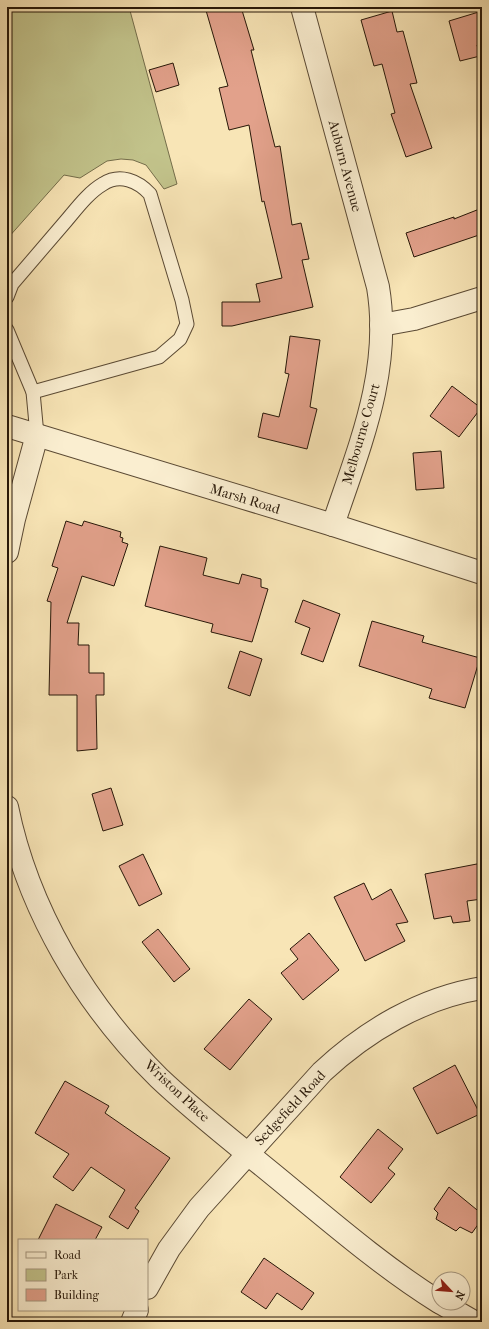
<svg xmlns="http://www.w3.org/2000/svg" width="489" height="1329" font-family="'IM FELL French Canon',serif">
	<rect width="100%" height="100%" fill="#f8e5b6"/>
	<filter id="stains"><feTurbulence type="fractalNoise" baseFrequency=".005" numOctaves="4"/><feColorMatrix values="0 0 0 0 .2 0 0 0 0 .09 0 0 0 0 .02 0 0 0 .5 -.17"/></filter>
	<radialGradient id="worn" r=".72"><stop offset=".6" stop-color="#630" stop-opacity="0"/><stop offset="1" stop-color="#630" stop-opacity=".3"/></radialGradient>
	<path fill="#c2c38b" stroke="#746d4a" d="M 7,7 L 129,7 L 177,184 L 164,189 L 146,165 L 133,160 L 121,159 L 107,161 L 80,178 L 64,175 L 7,239 Z"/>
	<g fill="#e2a18b" stroke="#271708">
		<path d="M 205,7 L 241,7 L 254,50 L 251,50 L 275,147 L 280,146 L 292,225 L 301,223 L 309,259 L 302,260 L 313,307 L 232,326 L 222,326 L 222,302 L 260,302 L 256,284 L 282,278 L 264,201 L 262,202 L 249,125 L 229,130 L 219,88 L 228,86 Z"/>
		<path d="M 392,11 L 397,32 L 403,31 L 417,83 L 410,84 L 432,148 L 406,157 L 391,114 L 395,113 L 382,64 L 374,66 L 361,20 Z"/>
		<path d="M 482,11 L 482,44 L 477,45 L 480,56 L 460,61 L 449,21 Z"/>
		<path d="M 173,63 L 179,85 L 156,92 L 149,70 Z"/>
		<path d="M 482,208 L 482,234 L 414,257 L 406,233 L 454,217 L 454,219 Z"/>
		<path d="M 290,336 L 320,340 L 310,407 L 317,409 L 307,449 L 258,437 L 263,413 L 279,417 L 289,374 L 285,373 Z"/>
		<path d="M 452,386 L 481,408 L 459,437 L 430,416 Z"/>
		<path d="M 441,451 L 444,488 L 416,490 L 413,453 Z"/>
		<path d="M 66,521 L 82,526 L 84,521 L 121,532 L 120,537 L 123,538 L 122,542 L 128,544 L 114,586 L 82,576 L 67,623 L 79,623 L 78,645 L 89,645 L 89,673 L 104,673 L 104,695 L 96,695 L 97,749 L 77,751 L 77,695 L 49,695 L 51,602 L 47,601 L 58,568 L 52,566 Z"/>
		<path d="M 160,546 L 207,558 L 203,575 L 239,584 L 242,574 L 261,579 L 261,587 L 268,589 L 252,642 L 211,632 L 213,624 L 145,606 Z"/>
		<path d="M 303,600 L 340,614 L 323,662 L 301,654 L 310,628 L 295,622 Z"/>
		<path d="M 372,621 L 424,636 L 422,642 L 480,658 L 465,708 L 429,698 L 432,689 L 359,666 Z"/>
		<path d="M 240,651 L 262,659 L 250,696 L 228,688 Z"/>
		<path d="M 111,788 L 123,825 L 103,831 L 92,794 Z"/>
		<path d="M 143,854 L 162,894 L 139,906 L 119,866 Z"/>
		<path d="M 482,863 L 482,899 L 467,901 L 470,921 L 453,923 L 451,916 L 434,919 L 425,874 Z"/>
		<path d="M 364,883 L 372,900 L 391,889 L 408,922 L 396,924 L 405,941 L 365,961 L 334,897 Z"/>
		<path d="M 158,929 L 190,969 L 174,982 L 142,942 Z"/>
		<path d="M 309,933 L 339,970 L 303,1000 L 281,973 L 298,959 L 290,949 Z"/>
		<path d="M 249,999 L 272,1019 L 230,1070 L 204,1049 Z"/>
		<path d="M 455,1065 L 480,1114 L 437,1134 L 413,1088 Z"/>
		<path d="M 65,1081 L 109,1106 L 105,1113 L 170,1158 L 135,1208 L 139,1211 L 128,1229 L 109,1217 L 125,1190 L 91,1167 L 73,1191 L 53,1177 L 69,1154 L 35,1133 Z"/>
		<path d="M 378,1129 L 403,1149 L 388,1168 L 395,1174 L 371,1203 L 340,1177 Z"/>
		<path d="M 449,1187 L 482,1214 L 482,1219 L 472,1233 L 460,1227 L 456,1231 L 436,1219 L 438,1213 L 434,1209 Z"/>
		<path d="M 56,1204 L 102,1227 L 95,1240 L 38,1240 Z"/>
		<path d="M 264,1258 L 314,1293 L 302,1310 L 277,1293 L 266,1309 L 241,1292 Z"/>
	</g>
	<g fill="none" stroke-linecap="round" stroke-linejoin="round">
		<defs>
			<g id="service">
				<path d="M 7,297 L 12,284 C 30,263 48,242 66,221 C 77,208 89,192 103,184 C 120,173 138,181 150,194 L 182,300 L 187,324 L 180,339 L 159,357 L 33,392"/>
				<path d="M 7,330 L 33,392 L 37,435"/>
			</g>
			<g id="minor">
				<path d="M 302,7 L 378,287 C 392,371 359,447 333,525"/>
				<path d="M 381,325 L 414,319 L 482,298"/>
				<path d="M 7,552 L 14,519 L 37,435"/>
				<path d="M 7,807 C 28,910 85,1005 159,1078 C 197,1114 240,1147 280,1180 C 331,1222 383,1267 439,1302"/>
				<path d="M 147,1288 L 169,1249 L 199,1208 L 322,1072 C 366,1031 421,998 482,988"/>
				<path d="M 441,1303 L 474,1322"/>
				<path d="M 132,1322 L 137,1310"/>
			</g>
			<path id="tertiary" d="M 7,426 L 333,525 L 482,573"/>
		</defs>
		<use href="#service" stroke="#5b4a34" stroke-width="15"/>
		<use href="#minor" stroke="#5b4a34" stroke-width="24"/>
		<use href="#tertiary" stroke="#5b4a34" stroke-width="24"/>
		<use href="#service" stroke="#faeed0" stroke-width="13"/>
		<use href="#minor" stroke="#faeed0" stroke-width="22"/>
		<use href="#tertiary" stroke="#faeed0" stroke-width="22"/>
	</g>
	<g text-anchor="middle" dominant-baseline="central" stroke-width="3" stroke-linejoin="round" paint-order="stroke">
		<g font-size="14" fill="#271708" stroke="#faeed0">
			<text transform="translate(345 166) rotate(75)">Auburn Avenue</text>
			<text transform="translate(361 434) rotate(-74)">Melbourne Court</text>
			<text transform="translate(245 499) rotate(17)">Marsh Road</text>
			<text transform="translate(177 1091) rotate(43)">Wriston Place</text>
			<text transform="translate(290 1108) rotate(-47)">Sedgefield Road</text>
		</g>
	</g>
	<rect width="489" height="1329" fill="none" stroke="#f8e5b6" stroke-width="24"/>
	<rect x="8" y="8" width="473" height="1313" fill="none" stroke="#271708" stroke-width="2"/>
	<rect x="12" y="12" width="465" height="1305" fill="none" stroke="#271708"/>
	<rect x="18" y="1239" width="130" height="72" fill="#faeed0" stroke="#a69880"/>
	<rect x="26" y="1252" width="20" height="6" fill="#faeed0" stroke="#a69880"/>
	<text x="54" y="1259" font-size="12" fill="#271708">Road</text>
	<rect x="26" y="1269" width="20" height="12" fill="#c2c38b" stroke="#a69880"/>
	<text x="54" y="1279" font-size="12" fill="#271708">Park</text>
	<rect x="26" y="1289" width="20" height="12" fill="#e2a18b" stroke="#a69880"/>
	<text x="54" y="1299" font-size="12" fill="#271708">Building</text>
	<g transform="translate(451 1291) rotate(116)"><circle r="19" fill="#faeed0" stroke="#a69880"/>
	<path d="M0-3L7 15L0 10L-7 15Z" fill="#8f2418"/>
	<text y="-6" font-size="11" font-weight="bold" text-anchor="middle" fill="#271708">N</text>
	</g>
	<rect width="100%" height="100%" filter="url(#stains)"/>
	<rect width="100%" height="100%" fill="url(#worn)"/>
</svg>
